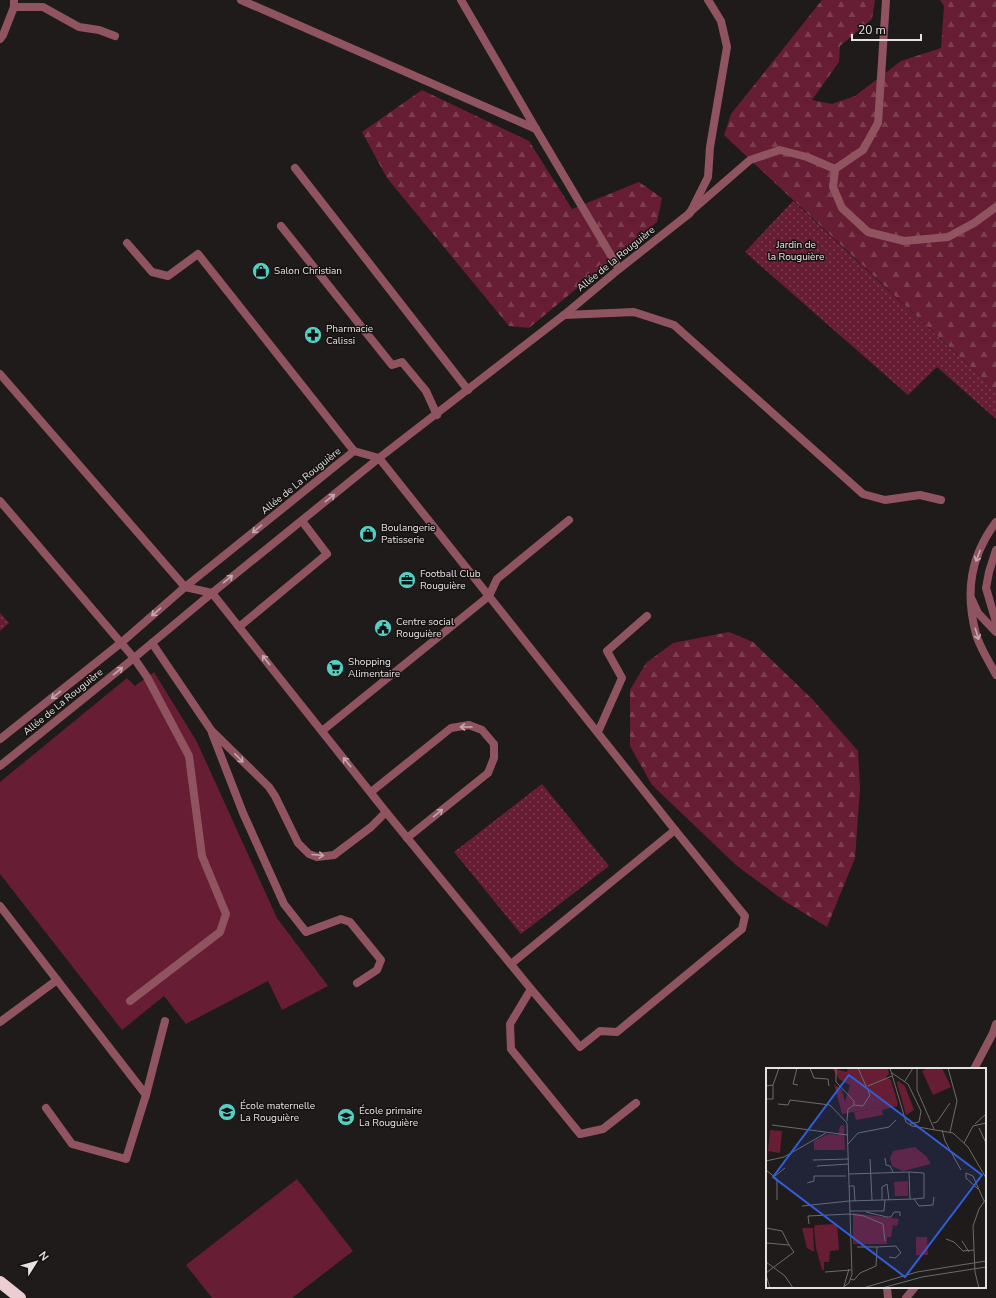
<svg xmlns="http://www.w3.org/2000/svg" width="996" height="1298" font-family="'Nunito Sans',sans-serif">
	<defs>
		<pattern id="grass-dots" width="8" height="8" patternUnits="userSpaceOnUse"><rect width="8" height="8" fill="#671d33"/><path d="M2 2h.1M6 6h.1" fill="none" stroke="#7d3e50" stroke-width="1.8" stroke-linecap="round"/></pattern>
		<pattern id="forest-firs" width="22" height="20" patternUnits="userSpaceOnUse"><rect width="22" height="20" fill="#671d33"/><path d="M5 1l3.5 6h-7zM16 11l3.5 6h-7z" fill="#7d3e50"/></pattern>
	</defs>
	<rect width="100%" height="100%" fill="#1f1b1b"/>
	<g fill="url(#grass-dots)">
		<path d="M 793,201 L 996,391 L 996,419 L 937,367 L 908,395 L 745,252 Z"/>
		<path d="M 0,613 L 9,623 L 0,631 Z"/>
		<path d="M 542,784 L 609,866 L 521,934 L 454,852 Z"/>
	</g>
	<g fill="url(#forest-firs)">
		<path d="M 822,0 L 875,0 L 872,19 L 840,46 L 839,62 L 812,100 L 832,104 L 855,96 L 901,61 L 941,48 L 944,6 L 940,0 L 996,0 L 996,391 L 724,135 L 731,114 Z"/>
		<path d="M 422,90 L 529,141 L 572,209 L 639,182 L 662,198 L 657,222 L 529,328 L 509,326 L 387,178 L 362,132 Z"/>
		<path d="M 729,632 L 753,642 L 813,700 L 858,751 L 860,788 L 855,858 L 827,927 L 786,902 L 737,866 L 652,785 L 630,746 L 630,690 L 646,663 L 673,643 Z"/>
	</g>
	<g fill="#671d33">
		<path d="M 154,672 L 197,742 L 277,918 L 328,986 L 282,1010 L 268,981 L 186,1024 L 164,996 L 122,1030 L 0,874 L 0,782 L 127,678 L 135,686 Z"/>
		<path d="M 297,1179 L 353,1251 L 292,1298 L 212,1298 L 186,1265 Z"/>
	</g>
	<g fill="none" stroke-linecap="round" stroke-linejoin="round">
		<g stroke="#905461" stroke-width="8">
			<path d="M 241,0 L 536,129"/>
			<path d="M 461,0 L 536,129 L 619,269"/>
			<path d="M 14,7 L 43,7 L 79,27 L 99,30 L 115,36"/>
			<path d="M 0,39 L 3,35 L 14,7 L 14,0"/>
			<path d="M 295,168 L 468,390"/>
			<path d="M 835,169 L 833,187 L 842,208 L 868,232 L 904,241 L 948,237 L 974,223 L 996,207"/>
			<path d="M 690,212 L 750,160 L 780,150 L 807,157 L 835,169 L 863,150 L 878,123 L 886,0"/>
			<path d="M 127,243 L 152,272 L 168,276 L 198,254 L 354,451"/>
			<path d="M 564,315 L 634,312 L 674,325 L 863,494 L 885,500 L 920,495 L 941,500"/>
			<path d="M 0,374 L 185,587 L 212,593 L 386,812 L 531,989 L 510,1024 L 511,1049 L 580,1134 L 603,1129 L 636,1103"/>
			<path d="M 379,458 L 675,830 L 511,964"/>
			<path d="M 0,501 L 134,658 L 147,677 L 189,756 L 202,856 L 226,914 L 220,932 L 130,1001"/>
			<path d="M 239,627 L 327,554 L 302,521"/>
			<path d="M 152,643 L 211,730 L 269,787 L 275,796 L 298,843 L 309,854 L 317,857 L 334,855 L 371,827 L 386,812"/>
			<path d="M 322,731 L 489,596 L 497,579 L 569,520"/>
			<path d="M 598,732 L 622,678 L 607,651 L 647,616"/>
			<path d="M 212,733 L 243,813 L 284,904 L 306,932 L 341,919 L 350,922 L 381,960 L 377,970 L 357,983"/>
			<path d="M 371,792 L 451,728 L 469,725 L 482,730 L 494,744 L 494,758 L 488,773 L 407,838"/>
			<path d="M 0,906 L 57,980"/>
			<path d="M 531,989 L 580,1047 L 600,1031 L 617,1032 L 742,929 L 745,916 L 675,830"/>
			<path d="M 0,1022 L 57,980 L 146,1095 L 126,1159 L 72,1144 L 46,1108"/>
			<path d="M 974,1069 L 993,1033 L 996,1024"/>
			<path d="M 146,1095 L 165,1021"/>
			<path d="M 887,1287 L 888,1298"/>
			<path d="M 906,1298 L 915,1287"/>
		</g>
		<g stroke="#905461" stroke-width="8">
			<path d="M 281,226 L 392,365 L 402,362 L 426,391 L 437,415"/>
			<path d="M 971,598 L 978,613 L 996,632"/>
			<path d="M 0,739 L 122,642 L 185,587 L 354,451 L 379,458"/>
			<path d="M 0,766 L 134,658 L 212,593 L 379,458 L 564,315 L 619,269 L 690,213 L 708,177 L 710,147 L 727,47 L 721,21 L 708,0"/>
		</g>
		<g stroke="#905461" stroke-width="8">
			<path d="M 996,522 C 970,557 965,592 976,634 C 979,646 990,663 996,675"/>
			<path d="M 996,550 L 989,572 L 986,588 L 996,622"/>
		</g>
		<path stroke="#eccdd2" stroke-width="12" d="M 0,1282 L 20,1298"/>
	</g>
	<defs><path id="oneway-shaft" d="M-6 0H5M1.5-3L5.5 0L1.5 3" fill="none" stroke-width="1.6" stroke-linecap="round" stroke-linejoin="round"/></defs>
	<g stroke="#c3a9af">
		<use href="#oneway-shaft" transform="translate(330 498) rotate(-38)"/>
		<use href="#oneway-shaft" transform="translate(257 529) rotate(141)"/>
		<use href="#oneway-shaft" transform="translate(978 556) rotate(111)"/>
		<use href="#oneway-shaft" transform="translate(228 579) rotate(-39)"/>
		<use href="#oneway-shaft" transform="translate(156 612) rotate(139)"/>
		<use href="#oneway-shaft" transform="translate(977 634) rotate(73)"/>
		<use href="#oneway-shaft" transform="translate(266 660) rotate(-128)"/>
		<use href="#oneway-shaft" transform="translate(118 671) rotate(-39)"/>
		<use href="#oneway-shaft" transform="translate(56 695) rotate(141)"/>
		<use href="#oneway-shaft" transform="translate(466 727) rotate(-180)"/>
		<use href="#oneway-shaft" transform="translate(239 758) rotate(45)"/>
		<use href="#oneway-shaft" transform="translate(347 762) rotate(-129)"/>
		<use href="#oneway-shaft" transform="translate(438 813) rotate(-39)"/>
		<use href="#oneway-shaft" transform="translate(318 855) rotate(5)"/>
	</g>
	<defs>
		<symbol id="shop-disc" viewBox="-11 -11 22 22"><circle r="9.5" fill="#57cec2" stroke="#161212"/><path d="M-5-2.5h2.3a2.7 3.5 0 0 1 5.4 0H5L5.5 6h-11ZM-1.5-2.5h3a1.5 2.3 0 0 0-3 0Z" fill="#111"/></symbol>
		<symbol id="pharmacy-disc" viewBox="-11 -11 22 22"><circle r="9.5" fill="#57cec2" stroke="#161212"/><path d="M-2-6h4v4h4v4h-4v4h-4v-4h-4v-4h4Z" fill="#111"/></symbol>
		<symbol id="office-disc" viewBox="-11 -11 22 22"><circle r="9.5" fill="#57cec2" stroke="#161212"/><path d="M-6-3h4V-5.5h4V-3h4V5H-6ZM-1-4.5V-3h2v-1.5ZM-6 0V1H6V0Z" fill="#111"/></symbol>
		<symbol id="civic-disc" viewBox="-11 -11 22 22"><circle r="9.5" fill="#57cec2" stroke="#161212"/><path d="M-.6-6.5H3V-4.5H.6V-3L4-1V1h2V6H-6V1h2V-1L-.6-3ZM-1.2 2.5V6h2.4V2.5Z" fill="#111"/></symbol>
		<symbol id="supermarket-disc" viewBox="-11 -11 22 22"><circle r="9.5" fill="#57cec2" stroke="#161212"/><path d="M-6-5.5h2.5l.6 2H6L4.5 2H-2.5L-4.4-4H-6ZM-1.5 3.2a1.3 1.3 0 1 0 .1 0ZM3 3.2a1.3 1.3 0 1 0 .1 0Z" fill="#111"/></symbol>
		<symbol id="school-disc" viewBox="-11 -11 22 22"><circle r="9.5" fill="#57cec2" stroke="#161212"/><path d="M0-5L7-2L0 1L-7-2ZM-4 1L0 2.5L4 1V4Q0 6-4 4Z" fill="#111"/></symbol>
	</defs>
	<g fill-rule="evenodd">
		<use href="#shop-disc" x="251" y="261" width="20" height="20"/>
		<use href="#pharmacy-disc" x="303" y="325" width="20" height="20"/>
		<use href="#shop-disc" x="358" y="524" width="20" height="20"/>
		<use href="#office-disc" x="397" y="570" width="20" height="20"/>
		<use href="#civic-disc" x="373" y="618" width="20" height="20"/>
		<use href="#supermarket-disc" x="325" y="658" width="20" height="20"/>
		<use href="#school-disc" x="217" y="1102" width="20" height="20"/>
		<use href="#school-disc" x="336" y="1107" width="20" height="20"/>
	</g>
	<g text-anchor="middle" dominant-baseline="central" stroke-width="3" stroke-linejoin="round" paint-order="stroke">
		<g font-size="10" fill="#f8dde1" stroke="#161212">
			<text x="796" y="245">Jardin de<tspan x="796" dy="12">la Rouguière</tspan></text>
		</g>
		<g font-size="10" fill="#e5e2e3" stroke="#161212">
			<text transform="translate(616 259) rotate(-39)">Allée de la Rouguière</text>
			<text transform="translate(301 481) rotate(-39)">Allée de La Rouguière</text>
			<text transform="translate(63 702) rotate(-39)">Allée de La Rouguière</text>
		</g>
		<g font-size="10" fill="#e5e2e3" stroke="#161212" text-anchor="start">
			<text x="274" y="271">Salon Christian</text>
			<text x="326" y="329">Pharmacie<tspan x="326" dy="12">Calissi</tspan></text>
			<text x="381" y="528">Boulangerie<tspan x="381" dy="12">Patisserie</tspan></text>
			<text x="420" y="574">Football Club<tspan x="420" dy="12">Rouguière</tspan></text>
			<text x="396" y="622">Centre social<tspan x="396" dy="12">Rouguière</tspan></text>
			<text x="348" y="662">Shopping<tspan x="348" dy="12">Alimentaire</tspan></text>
			<text x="240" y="1106">École maternelle<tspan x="240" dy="12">La Rouguière</tspan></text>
			<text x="359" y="1111">École primaire<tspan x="359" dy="12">La Rouguière</tspan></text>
		</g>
	</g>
	<g transform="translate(766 1068)">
		<rect width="220" height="220" fill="#1f1b1b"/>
		<path d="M 132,13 L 139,18 L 148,42 L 140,47 L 131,15 ZM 131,36 L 132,38 L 116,42 L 117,47 L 90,52 L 88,44 ZM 142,113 L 142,128 L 129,128 L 128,114 ZM 71,156 L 73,182 L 64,183 L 63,194 L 58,194 L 58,202 L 56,202 L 50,180 L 48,160 L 49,157 Z" fill="#671d33"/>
		<path d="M 66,0 L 81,4 L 82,0 L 122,0 L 123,6 L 120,9 L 125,12 L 132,36 L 76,46 L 68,16 L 76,22 L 79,34 L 84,17 L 73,11 ZM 78,57 L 79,82 L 48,82 L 48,73 L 62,66 L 72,67 L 74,58 ZM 149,79 L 160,88 L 165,96 L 137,103 L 126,98 L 124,90 L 127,83 Z" fill="#671d33"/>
		<path d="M 36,160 L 47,160 L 48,184 L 41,180 Z" fill="#671d33"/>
		<path d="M 161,0 L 176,0 L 185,19 L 167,27 L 156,3 ZM 4,62 L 16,63 L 14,85 L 2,83 ZM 87,145 L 133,151 L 131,158 L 127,157 L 125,169 L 121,169 L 121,176 L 87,176 ZM 150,169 L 161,169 L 162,187 L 150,187 Z" fill="#671d33"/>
		<path fill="none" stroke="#6e6b6b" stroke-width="1" d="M 31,0 L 27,16 L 32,17M 44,0 L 48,10 L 62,11 L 63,18M 70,0 L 70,14 L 88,33 L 88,37 L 82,41 L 81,53M 124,0 L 140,54 L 146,58 L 187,65 L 202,79 L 220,110M 151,0 L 151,22 L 168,61M 182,0 L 191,33 L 184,64M 126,5 L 142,16 L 155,43 L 153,54 L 144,56M 139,13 L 147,0M 0,18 L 7,17 L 13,0M 102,18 L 126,8M 0,31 L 7,31 L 7,17M 12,36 L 22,37 L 24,32 L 64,37 L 81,55 L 86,206 L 83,215 L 76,220M 88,37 L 97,38 L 104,27 L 92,0M 167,55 L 171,54 L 184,35M 209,56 L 220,46M 6,57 L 82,67M 213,60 L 220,75M 176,62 L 179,73 L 195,102M 198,75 L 207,58 L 220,55M 82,76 L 92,65 L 123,59 L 130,52M 119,90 L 120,97 L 124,98 L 127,104M 104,91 L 106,132M 47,92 L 83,91M 0,93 L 18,89 L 60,65M 51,98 L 83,96M 0,102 L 11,111 L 11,132M 143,104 L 158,105 L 158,130 L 148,131M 83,106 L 143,104 L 144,131M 9,108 L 19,100M 41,115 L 48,113 L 48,108 L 80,108M 83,118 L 88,118 L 89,133M 212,121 L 200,110 L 200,105 L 207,108 L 218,133M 116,132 L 116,119 L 121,116 L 123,132M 36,138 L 83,133 L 148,131 L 153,138 L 167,137 L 168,129M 84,143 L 118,143 L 119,132M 100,144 L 121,149 L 125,149 L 128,144 L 134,144 L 134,148M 43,156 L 42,148 L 84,146 L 98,148 L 117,156 L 119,173M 0,160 L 16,163 L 23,177M 180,171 L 188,174 L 197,183 L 208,182M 196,173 L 203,184M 91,179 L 111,179M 0,194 L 19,208 L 27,220M 59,204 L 85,202M 0,205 L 28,184 L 23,177 L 1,175M 0,207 L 4,220M 84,211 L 88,212 L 94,205 L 110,198 L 111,179 L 130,178 L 135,185 L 129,190 L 123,189M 78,218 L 83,201M 97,220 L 151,204 L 220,193M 116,220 L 156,209 L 220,199M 213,220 L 209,204 L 207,158 L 213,141 L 220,131"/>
		<path fill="#315dd9" fill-opacity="0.15" stroke="#315dd9" stroke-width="2" d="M 83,7 L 216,107 L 139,209 L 7,109 Z"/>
		<rect width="220" height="220" fill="none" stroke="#e5e2e3" stroke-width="2"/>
	</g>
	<g transform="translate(36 1262) rotate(53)" stroke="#161212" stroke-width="3" paint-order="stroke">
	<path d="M0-3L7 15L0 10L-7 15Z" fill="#e5e2e3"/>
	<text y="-6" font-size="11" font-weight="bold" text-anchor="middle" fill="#e5e2e3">N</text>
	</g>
	<path d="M852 34v6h69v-6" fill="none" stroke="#e5e2e3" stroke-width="2"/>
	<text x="858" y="34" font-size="12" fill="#e5e2e3" stroke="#161212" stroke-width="3" paint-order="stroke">20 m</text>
</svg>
